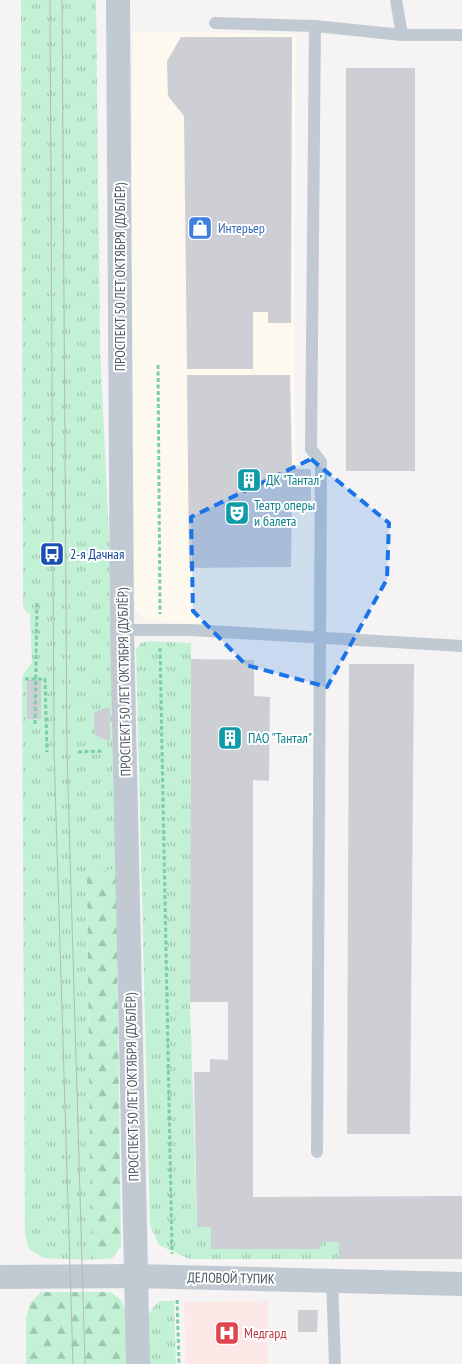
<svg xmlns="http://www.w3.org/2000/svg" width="462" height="1364" font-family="'PT Sans Narrow',sans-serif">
	<defs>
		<pattern id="grass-tufts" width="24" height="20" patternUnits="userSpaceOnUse" patternTransform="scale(1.25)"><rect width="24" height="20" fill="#c3f1d5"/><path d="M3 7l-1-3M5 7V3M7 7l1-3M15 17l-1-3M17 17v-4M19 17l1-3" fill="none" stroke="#a0c6b0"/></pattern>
		<pattern id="forest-firs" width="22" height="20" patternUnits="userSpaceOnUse" patternTransform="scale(1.25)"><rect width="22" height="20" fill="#c3f1d5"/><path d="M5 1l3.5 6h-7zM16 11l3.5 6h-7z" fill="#a0c6b0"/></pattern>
	</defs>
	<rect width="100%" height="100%" fill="#f5f3f3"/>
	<path fill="#fdf9ef" d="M 133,31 L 296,34 L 294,372 L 296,462 L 314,462 L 311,630 L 147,621 L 135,610 L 130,371 Z"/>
	<path fill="#fce8e6" d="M 268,1301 L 268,1364 L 186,1364 L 184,1302 Z"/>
	<g fill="url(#grass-tufts)">
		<path d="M 21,0 L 96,0 L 100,347 L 111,580 L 116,868 L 87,876 L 91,1260 L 44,1258 L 29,1249 L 25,1233 L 22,680 L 24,673 L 32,662 L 30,614 L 26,612 L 23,605 Z"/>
		<path d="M 148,641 L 191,643 L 190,1002 L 197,1227 L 211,1227 L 212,1249 L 319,1249 L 320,1242 L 339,1242 L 339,1259 L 189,1259 L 159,1245 L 150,1225 L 136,649 L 141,643 Z"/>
		<path d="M 161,1301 L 174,1301 L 176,1364 L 147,1364 C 147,1340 139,1315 161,1301 Z"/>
	</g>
	<g fill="url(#forest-firs)">
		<path d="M 116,868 L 121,1246 L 112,1258 L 91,1260 L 87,875 Z"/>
		<path d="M 41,1292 L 111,1292 L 121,1300 L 127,1312 L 128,1364 L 26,1364 L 26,1318 L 30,1303 Z"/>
	</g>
	<g fill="#cdcfd5">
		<path d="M 181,37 L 292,37 L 291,323 L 268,323 L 268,312 L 253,312 L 253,369 L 187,369 L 184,116 L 168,96 L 167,61 Z"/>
		<rect x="346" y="68" width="69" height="403"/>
		<path d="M 187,375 L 290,375 L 292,469 L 311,469 L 311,503 L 292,503 L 291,567 L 189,568 Z"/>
		<path d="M 191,659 L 254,660 L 254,696 L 270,697 L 269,781 L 253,780 L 253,1197 L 462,1196 L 462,1259 L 339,1259 L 339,1242 L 320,1242 L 320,1249 L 211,1249 L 211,1227 L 197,1227 L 194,1072 L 210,1072 L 210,1059 L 228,1060 L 228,1002 L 190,1002 Z"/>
		<path d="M 349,664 L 414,664 L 410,1134 L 347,1134 Z"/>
		<rect x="27" y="680" width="14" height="39"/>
		<path d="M 110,707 L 110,742 L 94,734 L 94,712 Z"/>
		<path d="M 298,1310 L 318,1310 L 317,1332 L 298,1332 Z"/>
	</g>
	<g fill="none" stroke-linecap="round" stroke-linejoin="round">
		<g stroke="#7ad0a6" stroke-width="3" stroke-dasharray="4 2.5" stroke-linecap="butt">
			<path d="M 158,365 L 160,614"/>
			<path d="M 160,648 L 172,1254"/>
			<path d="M 25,679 L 45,679 L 47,752"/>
			<path d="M 35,724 L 37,602"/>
			<path d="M 78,752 L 102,751"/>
			<path d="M 177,1300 L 179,1364"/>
		</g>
		<g stroke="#c1cad2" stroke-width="12">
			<path d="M 396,0 L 402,35"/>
			<path d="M 215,23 L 315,26 L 402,35 L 462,35"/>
			<path d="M 315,26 L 311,449 L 321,462 L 317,1152"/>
			<path d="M 122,630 L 190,630 L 462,646"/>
			<path d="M 332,1280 L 335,1364"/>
		</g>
		<g stroke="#c1cad2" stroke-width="24">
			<path d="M 118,0 L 122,630 L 138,1364"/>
			<path d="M 0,1277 L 136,1276 L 462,1284"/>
		</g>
		<g stroke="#b5b8bd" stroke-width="1">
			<path d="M 50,0 L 54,752 L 73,1364"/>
			<path d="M 62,0 L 67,752 L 85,1364"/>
		</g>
	</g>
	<path fill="#1a73e8" fill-opacity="0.2" stroke="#1a73e8" stroke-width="4" stroke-dasharray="10 6" stroke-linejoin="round" d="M 311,459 L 389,523 L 387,579 L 327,687 L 246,665 L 193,611 L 191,517 Z"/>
	<defs>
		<symbol id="shop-square" viewBox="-11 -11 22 22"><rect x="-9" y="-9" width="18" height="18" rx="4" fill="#3f7fe0" stroke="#fff"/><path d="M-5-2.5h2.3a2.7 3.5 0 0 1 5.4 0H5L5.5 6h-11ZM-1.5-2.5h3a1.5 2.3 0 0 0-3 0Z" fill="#fff"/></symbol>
		<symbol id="building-square" viewBox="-11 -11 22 22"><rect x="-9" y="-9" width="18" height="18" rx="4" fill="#0f9aa8" stroke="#fff"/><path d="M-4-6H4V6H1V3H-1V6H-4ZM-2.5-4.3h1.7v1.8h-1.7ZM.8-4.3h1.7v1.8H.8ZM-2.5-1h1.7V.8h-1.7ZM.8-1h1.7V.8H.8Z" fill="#fff"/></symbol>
		<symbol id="theatre-square" viewBox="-11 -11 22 22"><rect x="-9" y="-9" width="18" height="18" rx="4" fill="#0f9aa8" stroke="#fff"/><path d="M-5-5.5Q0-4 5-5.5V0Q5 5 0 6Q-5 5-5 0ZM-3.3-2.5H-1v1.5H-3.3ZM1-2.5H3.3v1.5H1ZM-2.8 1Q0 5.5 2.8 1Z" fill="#fff"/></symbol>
		<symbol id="bus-square" viewBox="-11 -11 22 22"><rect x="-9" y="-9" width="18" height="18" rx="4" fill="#1a4fb4" stroke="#fff"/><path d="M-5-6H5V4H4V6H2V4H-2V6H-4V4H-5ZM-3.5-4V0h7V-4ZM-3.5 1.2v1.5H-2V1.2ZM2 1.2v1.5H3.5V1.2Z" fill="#fff"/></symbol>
		<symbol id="hospital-square" viewBox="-11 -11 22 22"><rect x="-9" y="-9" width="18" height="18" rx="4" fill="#e0444e" stroke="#fff"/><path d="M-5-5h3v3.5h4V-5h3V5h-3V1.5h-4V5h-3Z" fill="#fff"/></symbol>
	</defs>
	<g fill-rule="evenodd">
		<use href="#shop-square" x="186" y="214" width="28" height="28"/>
		<use href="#building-square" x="235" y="466" width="28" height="28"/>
		<use href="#theatre-square" x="223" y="499" width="28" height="28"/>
		<use href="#bus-square" x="38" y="540" width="28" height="28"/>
		<use href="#building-square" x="216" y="724" width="28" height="28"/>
		<use href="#hospital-square" x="213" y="1319" width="28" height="28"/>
	</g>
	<g text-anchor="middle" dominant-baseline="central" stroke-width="4" stroke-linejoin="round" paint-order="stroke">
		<g font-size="14" fill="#366cbe" stroke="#fff" text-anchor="start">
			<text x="218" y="228">Интерьер</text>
		</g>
		<g font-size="14" fill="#4a5661" stroke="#fff">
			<text transform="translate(120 277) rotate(-90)">ПРОСПЕКТ 50 ЛЕТ ОКТЯБРЯ (ДУБЛЁР)</text>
			<text transform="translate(124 682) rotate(-91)">ПРОСПЕКТ 50 ЛЕТ ОКТЯБРЯ (ДУБЛЁР)</text>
			<text transform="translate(132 1087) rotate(-91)">ПРОСПЕКТ 50 ЛЕТ ОКТЯБРЯ (ДУБЛЁР)</text>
			<text transform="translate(231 1278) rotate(1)">ДЕЛОВОЙ ТУПИК</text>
		</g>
		<g font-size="14" fill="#0d838f" stroke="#fff" text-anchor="start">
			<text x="266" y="480">ДК "Тантал"</text>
			<text x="254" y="505">Театр оперы<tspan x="254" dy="16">и балета</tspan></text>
			<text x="248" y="738">ПАО "Тантал"</text>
		</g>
		<g font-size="14" fill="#164399" stroke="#fff" text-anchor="start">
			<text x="70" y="554">2-я Дачная</text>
		</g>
		<g font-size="14" fill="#be3a42" stroke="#fff" text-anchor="start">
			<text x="244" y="1333">Медгард</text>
		</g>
	</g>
</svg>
